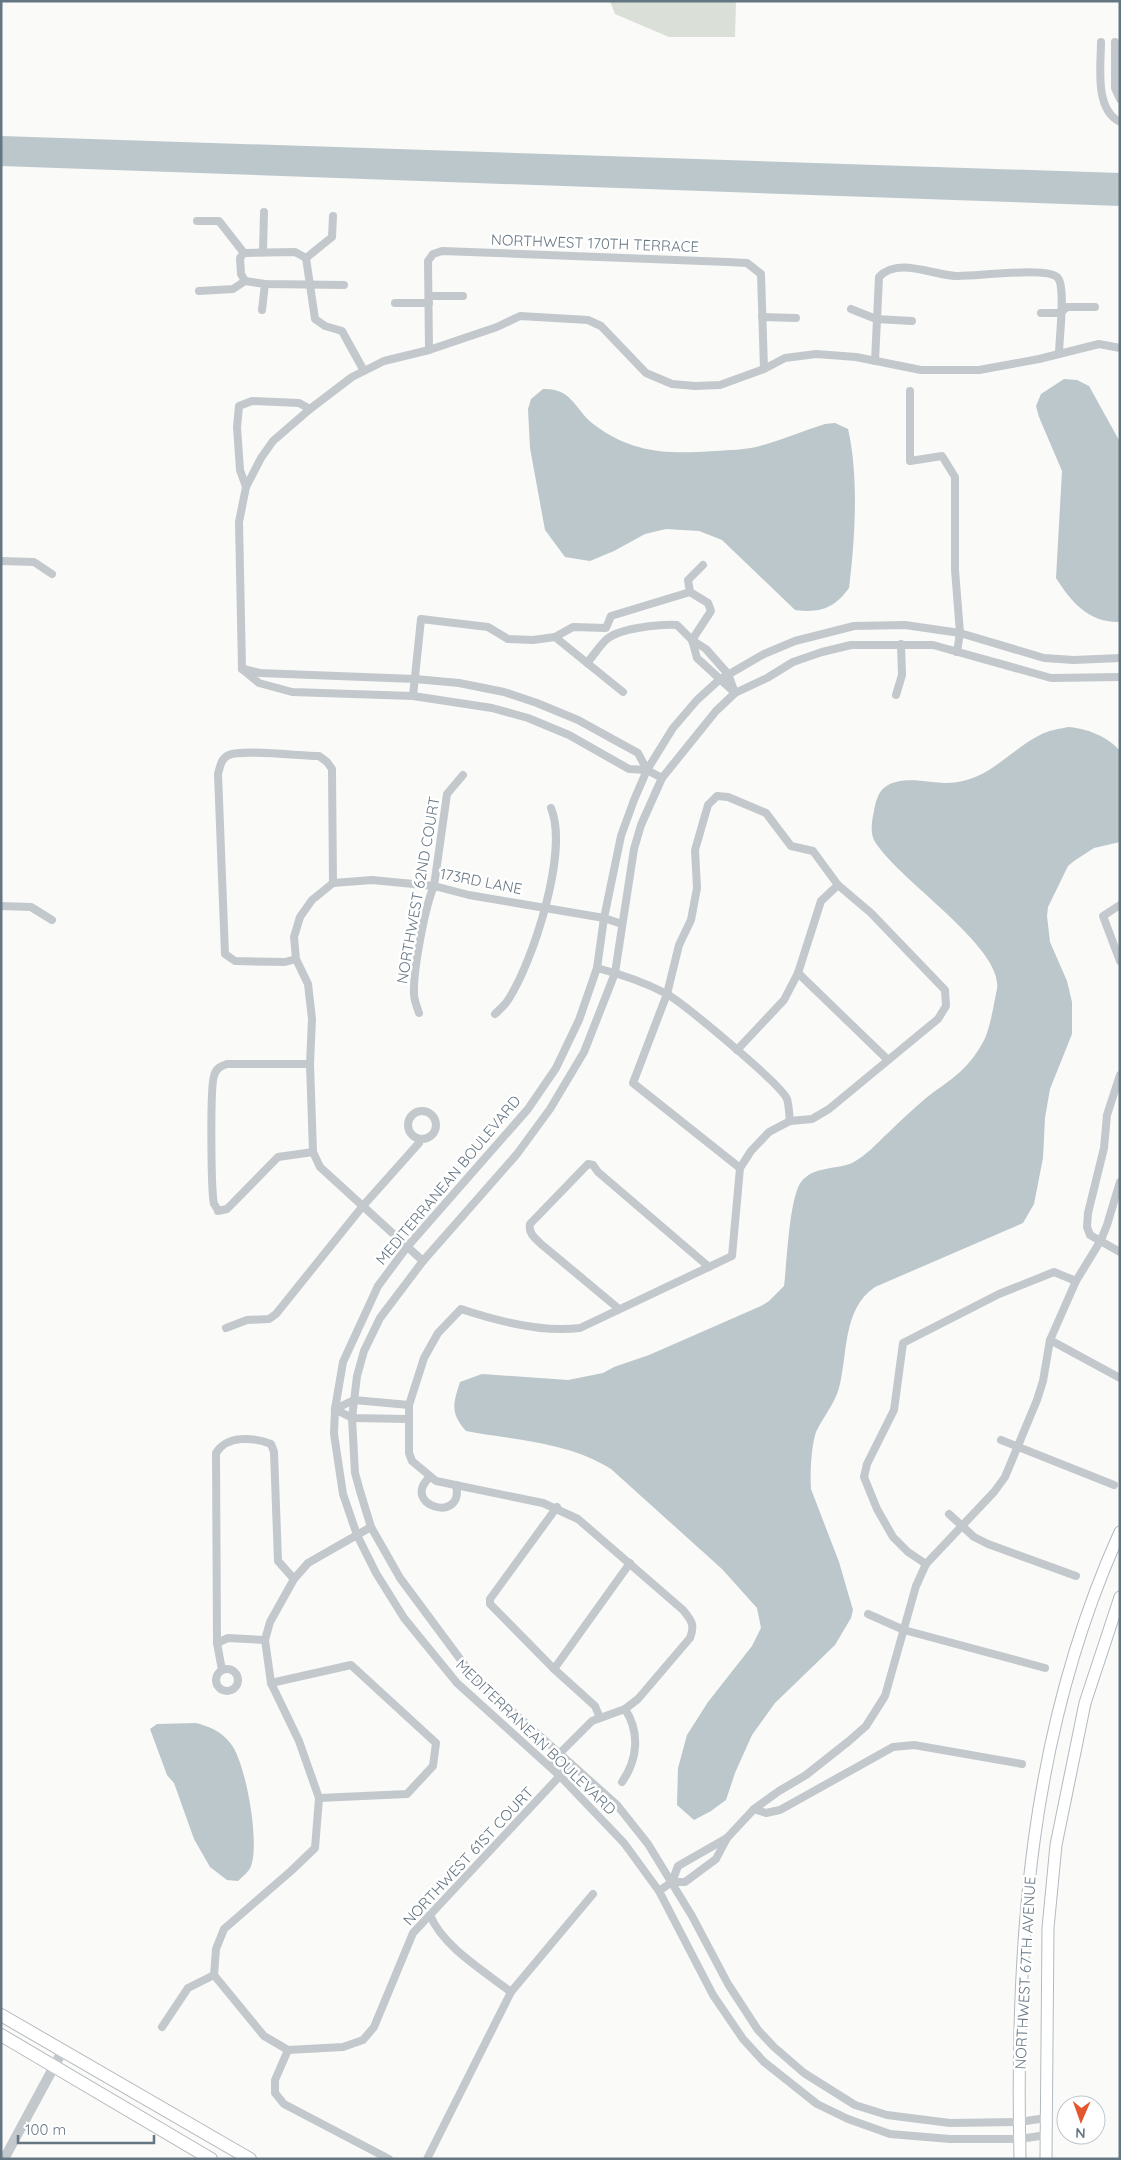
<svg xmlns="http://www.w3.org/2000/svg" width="1121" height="2160" font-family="Quicksand,sans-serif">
	<rect width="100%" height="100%" fill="#fafaf8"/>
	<path fill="#dadfd7" d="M 610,1 L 736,1 L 735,37 L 669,37 L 615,14 Z"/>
	<g fill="#bbc7cb">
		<path d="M 1,136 L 1120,173 L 1120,206 L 1,166 Z"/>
		<path d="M 1064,379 L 1077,380 L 1089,386 L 1120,442 L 1120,622 C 1089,623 1071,602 1056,578 L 1062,471 L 1039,417 L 1036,406 L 1041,394 Z"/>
		<path d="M 543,389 C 574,388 575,412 596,426 C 634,454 670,454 715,451 C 729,450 746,450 760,446 C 782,440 803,431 825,424 L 835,423 L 848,429 C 859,476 855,540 849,588 C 834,609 819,613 795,610 L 722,540 L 699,531 L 666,529 L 645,534 L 614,551 L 590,561 L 565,557 L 545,530 L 530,448 L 528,409 L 531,399 Z"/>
		<path d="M 1068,727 C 1086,728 1109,737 1120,751 L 1120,842 L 1094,848 L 1074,861 L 1068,866 L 1048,907 L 1047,916 L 1050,942 L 1067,981 L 1072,1002 L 1072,1034 L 1050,1089 L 1045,1118 L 1043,1158 L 1034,1204 L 1023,1223 L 875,1287 C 842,1309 848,1355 839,1388 C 834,1405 823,1417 816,1432 C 811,1447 810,1474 811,1489 L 839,1562 L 853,1610 L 851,1618 L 835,1645 L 775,1703 L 752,1735 L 735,1773 L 726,1800 L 711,1811 L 694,1820 L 677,1805 L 678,1768 L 687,1735 L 708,1702 L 752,1646 L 761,1628 L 757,1608 L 722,1569 L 611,1469 C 569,1442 514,1440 466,1431 C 450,1413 453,1404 460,1382 L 482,1374 L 568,1380 L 603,1373 L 614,1367 L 649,1355 L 761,1306 L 769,1301 L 784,1286 C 787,1263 789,1199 801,1182 C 813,1166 835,1170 852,1163 C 866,1156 877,1143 888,1133 C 900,1121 913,1109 926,1098 C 937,1089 949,1082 960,1072 C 968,1065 978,1052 983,1042 C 990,1031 994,1002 997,989 C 1004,947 894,877 874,840 C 870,832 872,820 874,811 C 875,805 877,796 881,791 C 896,773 928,783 947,783 C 988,782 1007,752 1040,735 C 1049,730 1059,729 1068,727 Z"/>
		<path d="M 196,1723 C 211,1727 221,1731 231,1744 C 246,1763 260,1843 251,1866 C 249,1872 242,1877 238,1881 L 227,1880 L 210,1867 L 194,1839 L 174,1783 L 167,1775 L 150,1729 L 157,1724 Z"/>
	</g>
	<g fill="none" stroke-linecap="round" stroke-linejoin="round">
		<defs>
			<g id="secondary">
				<path d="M 1020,2159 C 1015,1942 1030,1731 1120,1532"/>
				<path d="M 1046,2159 L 1048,1928 L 1056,1845 L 1085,1703 L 1120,1597"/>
			</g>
			<g id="primary">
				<path d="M 1,2015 L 250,2159"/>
				<path d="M 1,2035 L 211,2159"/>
			</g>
		</defs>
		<use href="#secondary" stroke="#b3babf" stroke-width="13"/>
		<use href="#primary" stroke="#b5babe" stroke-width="14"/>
		<g stroke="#c3c8cc" stroke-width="8">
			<path d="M 1101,42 C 1101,65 1094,109 1120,122"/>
			<path d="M 1115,42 L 1115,88 L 1120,99"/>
			<path d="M 197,221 L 219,221 L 244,253 L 295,252 L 306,258"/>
			<path d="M 263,252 L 264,212"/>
			<path d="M 244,253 L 240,258 L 241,274 L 245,281"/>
			<path d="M 306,258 L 315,319 L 325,326 L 342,331 L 364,371"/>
			<path d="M 306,258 L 332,237 L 333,216"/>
			<path d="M 199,291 L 233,289 L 245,281 L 265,284 L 344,285"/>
			<path d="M 429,296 L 463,296"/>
			<path d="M 395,303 L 429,303"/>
			<path d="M 851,309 L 876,319 L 912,321"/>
			<path d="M 262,310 L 265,284"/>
			<path d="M 1041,313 L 1060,313 L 1067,307 L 1095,307"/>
			<path d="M 762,317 L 796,318"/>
			<path d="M 429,350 L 428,261 L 433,254 L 442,251 L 728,262 L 747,263 L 761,274 L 764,369"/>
			<path d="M 875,361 L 879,277 C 898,257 932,275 956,276 C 974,277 1048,266 1058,278 C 1066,288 1059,339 1059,354"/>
			<path d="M 910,391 L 910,461 L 942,456 L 955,477 L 955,570 L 960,633 L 957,652"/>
			<path d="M 246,487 L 261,458 L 273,441 L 310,409 L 352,377 L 384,361 L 429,350 L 497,327 L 520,316 L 588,320 L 601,326 L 646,373 L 672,384 L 695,386 L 720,385 L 764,369 L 785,358 L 816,354 L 856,357 L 921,370 L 979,370 L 1039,359 L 1099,344 L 1120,348"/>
			<path d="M 1,561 L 34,562 L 52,574"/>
			<path d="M 555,637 L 573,627 L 606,628 L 611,616 L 690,592"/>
			<path d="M 692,640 L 711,611 L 708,603 L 690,592 L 688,580 L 703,565"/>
			<path d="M 692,640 L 697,658 L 733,691"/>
			<path d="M 587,663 C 594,655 600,645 607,639 C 620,628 661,624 677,625 L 692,640 L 706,649 L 728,674 L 735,693"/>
			<path d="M 242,669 L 259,683 L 292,692 L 413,696 L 492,708 L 528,718 L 569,735 L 629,769 L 647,770 L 662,778"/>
			<path d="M 242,669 L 239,522 L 246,487 L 240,470 L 237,427 L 239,406 L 252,401 L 299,403 L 310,409"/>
			<path d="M 244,669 L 260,673 L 415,679 L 459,683 L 504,692 L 537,703 L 578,720 L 638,753 L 647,770"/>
			<path d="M 896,695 L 902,675 L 901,644"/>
			<path d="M 413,696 L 421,619 L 488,627 L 508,639 L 533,640 L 555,637 L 623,692"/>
			<path d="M 333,883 L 372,880 L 434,886 L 469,895 L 604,918 L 622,924"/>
			<path d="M 1120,905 L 1103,916 L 1120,961"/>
			<path d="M 1,906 L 31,907 L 52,920"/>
			<path d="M 296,959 L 285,962 L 235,961 L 225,954 L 218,774 C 220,767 221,758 229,755 C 242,749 301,756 319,756 L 327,762 L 332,769 L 333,883 L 312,900 L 300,917 L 294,937 L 296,959 L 308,984 L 312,1019 L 310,1064 L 313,1152 L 320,1167 L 423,1261"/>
			<path d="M 597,968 C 620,974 644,982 665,993 C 681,1001 782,1085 787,1099 C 789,1105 789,1114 790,1121"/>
			<path d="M 798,973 L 888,1060"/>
			<path d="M 419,1013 C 417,1007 414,1000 414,994 C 413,971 425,906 434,886 L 447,794 L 463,775"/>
			<path d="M 495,1014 C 499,1010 505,1005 508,1000 C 533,962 569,851 551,808"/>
			<path d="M 737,1050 L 784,1000 L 798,973 L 821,901 L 838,885"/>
			<path d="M 310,1064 L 227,1064 C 221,1066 216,1068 214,1076 C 210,1087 211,1191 214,1204 C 215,1205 218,1210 218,1211 L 227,1209 L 278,1157 L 313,1152"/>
			<path d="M 1120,1075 L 1107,1115 L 1104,1148 L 1088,1213 L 1087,1227 L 1090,1235 L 1120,1252"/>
			<circle cx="422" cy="1125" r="14"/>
			<path d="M 619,1309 L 541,1244 C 535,1238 528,1233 530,1224 L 588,1164 L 593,1165 L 598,1172 L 709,1267"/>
			<path d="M 226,1328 L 247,1320 L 269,1319 L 276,1314 L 362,1207 L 419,1143 L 420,1139"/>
			<path d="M 1050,1340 L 1120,1378"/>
			<path d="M 335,1409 L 354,1400 L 409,1405"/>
			<path d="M 335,1409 L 352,1418 L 407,1419"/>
			<path d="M 1001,1440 L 1114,1485"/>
			<path d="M 430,1477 C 399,1505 465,1525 456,1485"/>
			<path d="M 557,1507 L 490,1599 L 490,1604 L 554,1669 L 595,1706 L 600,1718"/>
			<path d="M 949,1514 L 974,1537 L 988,1544 L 1076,1576"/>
			<path d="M 926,1564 L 908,1552 L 893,1537 L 877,1509 L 864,1477 L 867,1464 L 894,1410 L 903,1343 L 999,1294 L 1054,1272 L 1076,1281"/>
			<path d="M 868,1614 L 904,1630 L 1045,1668"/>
			<path d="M 217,1643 L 228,1638 L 265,1640"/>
			<circle cx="227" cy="1680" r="11"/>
			<path d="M 554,1669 L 630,1563"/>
			<path d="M 222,1670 L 217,1643 L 216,1453 C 227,1435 253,1437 271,1444 L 274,1452 L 278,1561 L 294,1579"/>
			<path d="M 271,1683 L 351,1665 L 436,1743 L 433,1766 L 407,1794 L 319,1798"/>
			<path d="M 548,1765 L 592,1721 L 625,1709 L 638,1699 L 690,1638 C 695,1625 692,1621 683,1610 L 578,1519 L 543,1503 L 436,1481 L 412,1461 L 409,1453 L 409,1405 L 424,1358 L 438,1333 L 461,1309 C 497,1321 542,1333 580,1328 L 732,1256 L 740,1168 L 751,1151 L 769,1132 L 790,1121 L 812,1119 L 829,1109 L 938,1019 L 946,1006 L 945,990 L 871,913 L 838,885 L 813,851 L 791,846 L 766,813 L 728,797 L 717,796 L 708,805 L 695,850 L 697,888 L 691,920 L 679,945 L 667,994 L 633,1083 L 740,1168"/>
			<path d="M 622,1782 C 638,1759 640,1732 625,1709"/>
			<path d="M 754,1809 L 779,1791 L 806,1775 L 849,1741 L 866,1726 L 885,1696 L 916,1586 L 926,1564 L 994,1492 L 1005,1477 L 1037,1400 L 1043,1381 L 1050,1340 L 1076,1281 L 1101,1240 L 1107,1225 L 1120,1182"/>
			<path d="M 672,1882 L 678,1866 L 727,1838"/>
			<path d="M 659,1891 L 672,1882 L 685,1882 L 716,1859 L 727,1838 L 754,1809 L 766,1813 L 780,1810 L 893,1747 L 914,1745 L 1022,1764"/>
			<path d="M 430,1915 C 443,1947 484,1971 511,1992"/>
			<path d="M 214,1975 L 216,1949 L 224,1929 L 291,1871 L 315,1848 L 319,1798 L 299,1741 L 271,1683 L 265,1640 L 270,1622 L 294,1579 L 308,1563 L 371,1527"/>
			<path d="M 214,1975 L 264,2036 L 288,2050"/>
			<path d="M 162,2027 L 188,1988 L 214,1975"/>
			<path d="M 288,2050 L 343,2047 L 363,2040 L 374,2027 L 413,1933 L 571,1764"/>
			<path d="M 288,2050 L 275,2080 L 275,2093 L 284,2104 L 389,2159"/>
			<path d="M 1046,2118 L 1019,2122 L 950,2123 L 887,2115 L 855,2105 L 804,2073 L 774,2047 L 758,2030 L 728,1984 L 692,1916 L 648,1844 L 617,1805 L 472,1675 L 400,1578 L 371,1527 L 360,1491 L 355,1473 L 352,1418 L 357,1376 L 364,1351 L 380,1318 L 423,1261 L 517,1154 L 550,1109 L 584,1052 L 615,973 L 634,849 L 641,825 L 662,778 L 716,711 L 735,693 L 767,678 L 793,662 L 822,652 L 851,645 L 933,645 L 1051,678 L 1120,677"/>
			<path d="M 1046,2135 L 1020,2139 L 950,2139 L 890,2134 L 848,2119 L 817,2104 L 764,2062 L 743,2039 L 713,1995 L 659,1891 L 624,1843 L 560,1776 L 457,1683 L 404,1618 L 376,1573 L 357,1535 L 343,1494 L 334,1434 L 335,1409 L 343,1362 L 378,1286 L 407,1247 L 528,1109 L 556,1068 L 579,1020 L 597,968 L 604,918 L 621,836 L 634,800 L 647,770 L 673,728 L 697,700 L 719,680 L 764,654 L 795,641 L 854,626 L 905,625 L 960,633 L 1044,658 L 1074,660 L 1120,658"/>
			<path d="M 427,2159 L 511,1992 L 593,1894"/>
		</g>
		<path stroke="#c3c8cc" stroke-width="10" d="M 4,2159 L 63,2050"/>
		<use href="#secondary" stroke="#fff" stroke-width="11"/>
		<use href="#primary" stroke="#fff" stroke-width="12"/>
	</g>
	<g text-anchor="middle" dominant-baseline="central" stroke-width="5" stroke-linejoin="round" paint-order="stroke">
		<g font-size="15" fill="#657683" stroke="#fff">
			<text transform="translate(595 243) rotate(2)">NORTHWEST 170TH TERRACE</text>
			<text transform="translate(481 881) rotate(11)">173RD LANE</text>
			<text transform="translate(418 890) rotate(-80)">NORTHWEST 62ND COURT</text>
			<text transform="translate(448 1180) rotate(-50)">MEDITERRANEAN BOULEVARD</text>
			<text transform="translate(536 1737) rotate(44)">MEDITERRANEAN BOULEVARD</text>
			<text transform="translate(468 1856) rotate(-47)">NORTHWEST 61ST COURT</text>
			<text transform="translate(1025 1973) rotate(-87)">NORTHWEST 67TH AVENUE</text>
		</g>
	</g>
	<rect width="1121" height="2160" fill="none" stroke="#657683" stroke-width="5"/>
	<g transform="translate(1081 2120) rotate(182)"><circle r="24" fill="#ffffff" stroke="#c1c8cd"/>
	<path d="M0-4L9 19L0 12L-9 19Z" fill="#e4572e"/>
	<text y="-8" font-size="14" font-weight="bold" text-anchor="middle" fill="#657683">N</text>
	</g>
	<path d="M18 2135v8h136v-8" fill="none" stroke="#657683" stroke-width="2.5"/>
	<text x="25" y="2135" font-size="15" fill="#657683" stroke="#ffffff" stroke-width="4" paint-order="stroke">100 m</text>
</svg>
